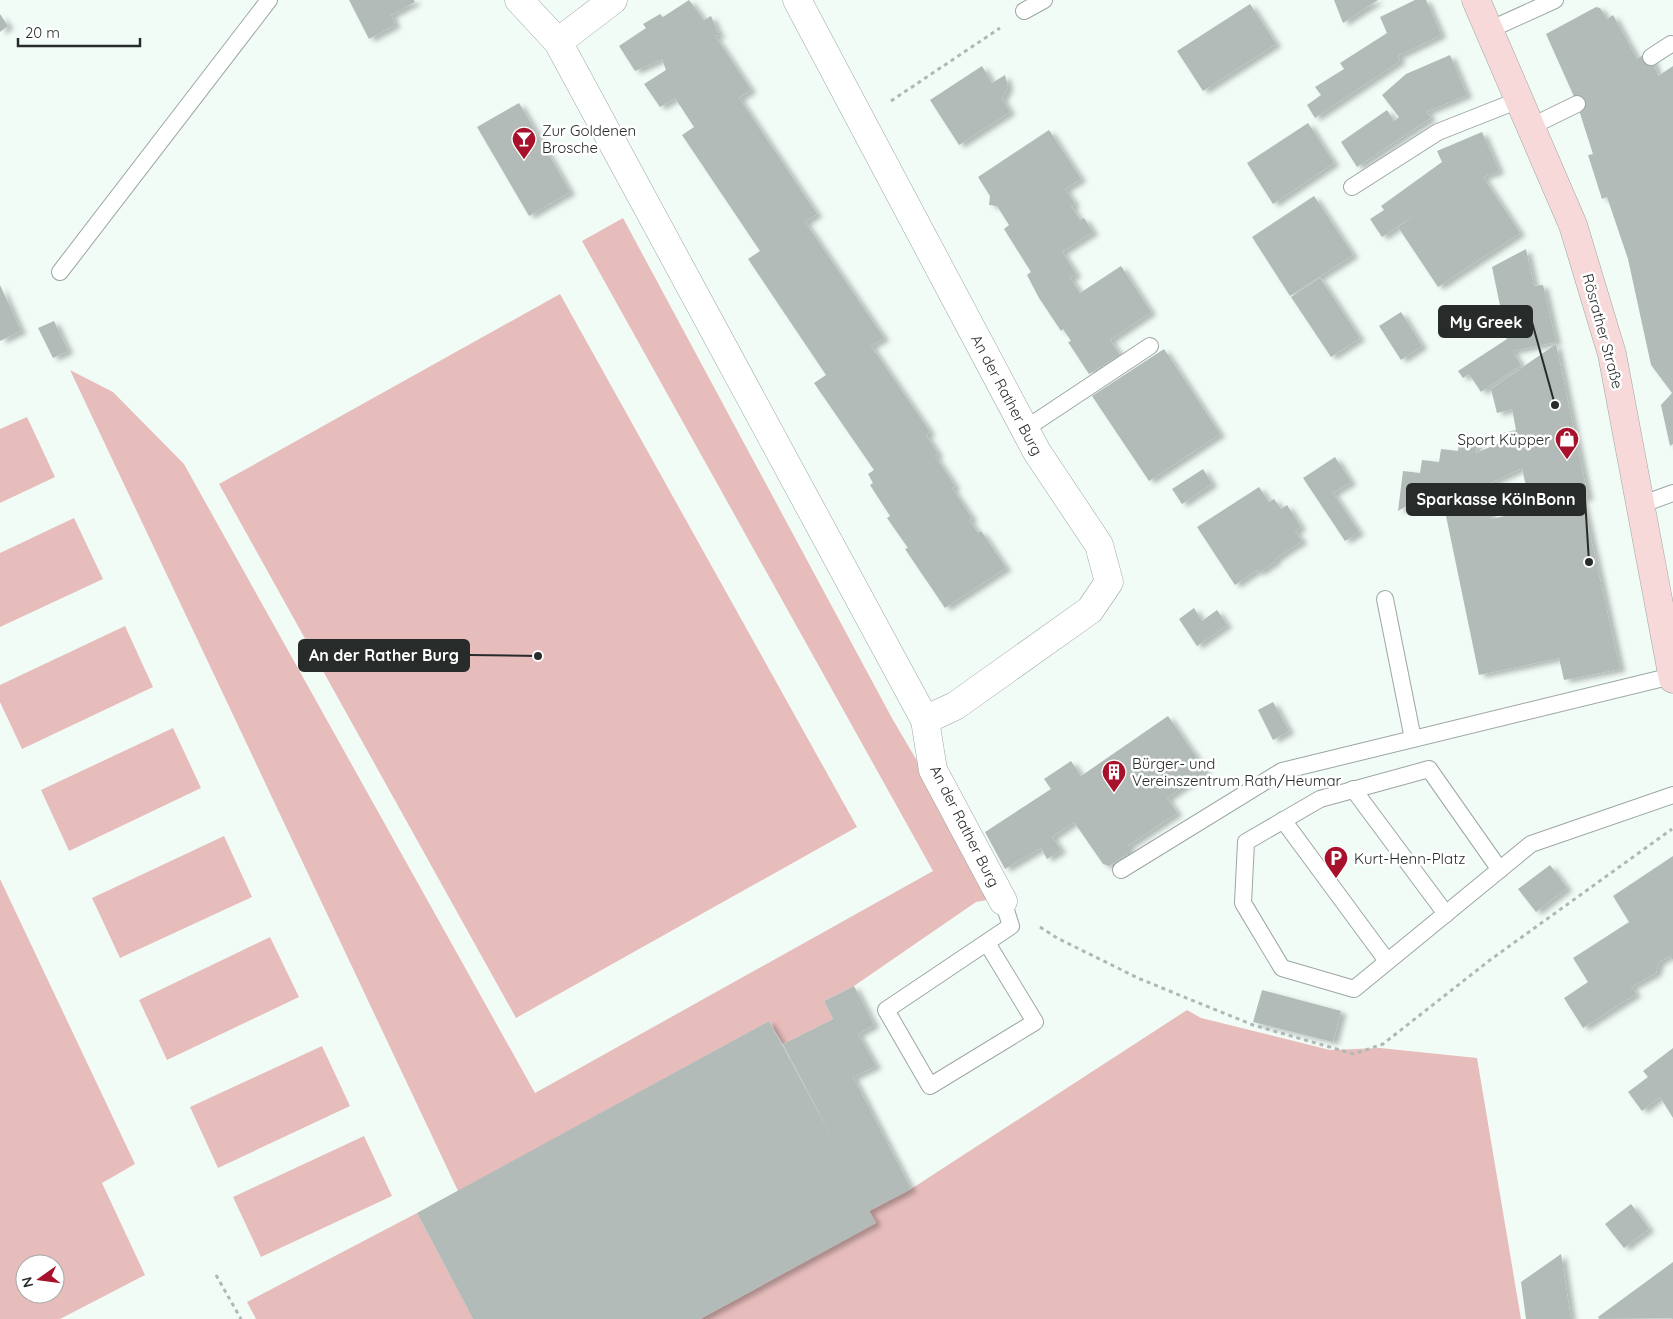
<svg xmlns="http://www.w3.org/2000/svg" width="1673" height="1319" font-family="Quicksand,sans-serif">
	<defs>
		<filter id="shadow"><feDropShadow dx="5.5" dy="3" stdDeviation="2.5" flood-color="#0004"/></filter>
	</defs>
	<rect width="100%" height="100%" fill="#f2fcf7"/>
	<g fill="#e7bdbc" fill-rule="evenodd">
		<path d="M 623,218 L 893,720 L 998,898 L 976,902 L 854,986 L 824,1001 L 833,1019 L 783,1044 L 769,1021 L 458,1191 L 70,370 L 113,392 L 184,464 L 535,1093 L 933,871 L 582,241 Z"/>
		<path d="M 560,294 L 857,827 L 516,1018 L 219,484 Z"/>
		<path d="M 27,417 L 55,477 L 0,503 L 0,429 Z"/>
		<path d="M 74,518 L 103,579 L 0,627 L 0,553 Z"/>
		<path d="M 125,626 L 153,687 L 22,749 L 0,702 L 0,685 Z"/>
		<path d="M 173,728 L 201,788 L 69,851 L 41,790 Z"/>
		<path d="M 224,836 L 252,897 L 120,958 L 92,898 Z"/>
		<path d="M 0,879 L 135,1164 L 102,1183 L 145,1275 L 60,1319 L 0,1319 ZM 25,1264 L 55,1264 L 55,1294 L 25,1294 Z"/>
		<path d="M 270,937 L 299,997 L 167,1060 L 139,1000 Z"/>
		<path d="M 1187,1010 L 1201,1018 L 1330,1050 L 1380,1048 L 1477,1058 L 1521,1319 L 700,1319 L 875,1223 L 869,1211 L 911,1189 Z"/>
		<path d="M 322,1046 L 350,1106 L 218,1168 L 190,1107 Z"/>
		<path d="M 364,1136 L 392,1196 L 261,1257 L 233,1197 Z"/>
		<path d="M 417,1213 L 473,1319 L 256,1319 L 247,1302 Z"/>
	</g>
	<g fill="#b2bbb7" fill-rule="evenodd" filter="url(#shadow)">
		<path d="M 349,0 L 414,0 L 415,2 L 391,15 L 395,25 L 369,39 Z"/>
		<path d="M 689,0 L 704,20 L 711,16 L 718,33 L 721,32 L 721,34 L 715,36 L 751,90 L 739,98 L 817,214 L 805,222 L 884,338 L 871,346 L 930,432 L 926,435 L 938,454 L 935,456 L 955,486 L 952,488 L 972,518 L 969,520 L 978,533 L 981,531 L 1006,568 L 945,608 L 905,549 L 908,548 L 887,518 L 890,516 L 870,485 L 873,483 L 868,474 L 874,470 L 814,383 L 826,375 L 748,259 L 760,251 L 682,135 L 694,127 L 675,98 L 660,107 L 644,84 L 666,70 L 662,59 L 635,71 L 619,46 L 646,28 L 643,24 L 660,14 L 663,17 Z"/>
		<path d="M 1334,0 L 1378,0 L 1343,23 Z"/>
		<path d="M 1415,0 L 1426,0 L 1441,35 L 1398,56 L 1400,61 L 1315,118 L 1307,105 L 1321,95 L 1315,87 L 1344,69 L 1340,63 L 1387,33 L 1380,17 Z"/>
		<path d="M 1250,4 L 1276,44 L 1203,91 L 1177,51 Z"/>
		<path d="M 1596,7 L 1600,8 L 1607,19 L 1613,15 L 1637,59 L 1649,51 L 1658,76 L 1673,66 L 1673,444 L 1670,446 L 1661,405 L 1672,393 L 1651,365 L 1628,259 L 1607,197 L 1602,199 L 1588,155 L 1593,154 L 1576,101 L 1546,34 Z"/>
		<path d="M 0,14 L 8,26 L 0,32 Z"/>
		<path d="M 1450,55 L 1467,95 L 1426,112 L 1431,118 L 1357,167 L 1341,142 L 1387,110 L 1394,121 L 1399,117 L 1382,95 L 1406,74 Z"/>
		<path d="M 982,66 L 992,83 L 1005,75 L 1008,87 L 1002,99 L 1010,112 L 959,145 L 930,100 Z"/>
		<path d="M 519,103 L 570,192 L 529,216 L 477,127 Z"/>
		<path d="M 1308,123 L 1334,163 L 1273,204 L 1247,163 Z"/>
		<path d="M 1049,130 L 1081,179 L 1065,189 L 1075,204 L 1071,206 L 1080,220 L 1084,218 L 1093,232 L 1062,252 L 1076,274 L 1070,278 L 1080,293 L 1121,266 L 1151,312 L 1110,340 L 1120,355 L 1089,374 L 1068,342 L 1071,341 L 1063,329 L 1061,331 L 1039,298 L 1027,275 L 1031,272 L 1004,229 L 1009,225 L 997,206 L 989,205 L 990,196 L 978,177 Z"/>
		<path d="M 1482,132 L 1499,171 L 1483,177 L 1520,233 L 1438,287 L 1398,227 L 1419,212 L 1382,237 L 1370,219 L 1384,210 L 1381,206 L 1442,162 L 1437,151 Z"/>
		<path d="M 1314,196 L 1353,255 L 1290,296 L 1252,237 Z"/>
		<path d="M 1526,249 L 1534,286 L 1543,285 L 1556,342 L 1512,351 L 1521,365 L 1481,392 L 1469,374 L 1463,378 L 1458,371 L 1507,339 L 1492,267 Z"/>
		<path d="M 1320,278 L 1360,338 L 1331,357 L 1291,297 Z"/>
		<path d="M 0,285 L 21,331 L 0,341 Z"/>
		<path d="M 1401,312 L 1422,346 L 1401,360 L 1379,326 Z"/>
		<path d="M 54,321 L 68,351 L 53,358 L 38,328 Z"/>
		<path d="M 1556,344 L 1588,497 L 1582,499 L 1620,669 L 1564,680 L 1559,658 L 1479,675 L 1440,487 L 1398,511 L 1403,471 L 1420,473 L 1422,460 L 1439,462 L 1441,449 L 1458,451 L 1459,441 L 1477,443 L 1476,453 L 1504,441 L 1503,433 L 1516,430 L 1512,409 L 1497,413 L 1491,389 ZM 1522,468 L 1531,510 L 1491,519 L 1487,499 L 1491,498 L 1488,484 Z"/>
		<path d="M 1164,349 L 1220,434 L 1149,481 L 1092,396 Z"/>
		<path d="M 1335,457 L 1351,482 L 1333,493 L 1359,532 L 1345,541 L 1303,478 Z"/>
		<path d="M 1203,469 L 1212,484 L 1182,504 L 1172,489 Z"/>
		<path d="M 1259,487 L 1269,502 L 1274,499 L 1281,509 L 1287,505 L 1301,527 L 1295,531 L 1302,541 L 1275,559 L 1276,561 L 1258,573 L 1257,570 L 1235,585 L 1197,527 Z"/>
		<path d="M 1194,608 L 1202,621 L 1217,610 L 1227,625 L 1197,646 L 1179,619 Z"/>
		<path d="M 1273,702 L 1289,731 L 1273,740 L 1258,710 Z"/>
		<path d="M 1168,716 L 1206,771 L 1167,798 L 1177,813 L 1128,846 L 1128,854 L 1109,866 L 1103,864 L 1074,822 L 1052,837 L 1061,850 L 1047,859 L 1041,848 L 1005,869 L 985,832 L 1051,789 L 1044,779 L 1071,761 L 1081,776 Z"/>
		<path d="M 1673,856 L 1673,960 L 1670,956 L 1659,962 L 1656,973 L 1631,987 L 1636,994 L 1583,1028 L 1564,998 L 1588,982 L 1573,958 L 1629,922 L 1613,896 Z"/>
		<path d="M 1550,865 L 1567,888 L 1536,912 L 1518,889 Z"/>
		<path d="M 854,986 L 874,1025 L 858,1034 L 876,1066 L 853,1077 L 911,1189 L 869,1211 L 876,1223 L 700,1319 L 473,1319 L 417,1213 L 769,1021 L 836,1145 L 783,1044 L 833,1019 L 824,1001 Z"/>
		<path d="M 1262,990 L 1341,1011 L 1333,1042 L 1253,1022 Z"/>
		<path d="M 1673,1048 L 1673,1118 L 1660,1097 L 1642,1111 L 1628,1092 L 1648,1077 L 1643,1071 Z"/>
		<path d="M 1631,1204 L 1649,1229 L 1624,1248 L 1605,1224 Z"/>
		<path d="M 1561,1254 L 1571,1319 L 1526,1319 L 1521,1282 Z"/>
		<path d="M 1673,1262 L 1673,1318 L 1599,1319 L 1598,1317 Z"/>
	</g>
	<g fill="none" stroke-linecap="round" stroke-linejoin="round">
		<defs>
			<g id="lane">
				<path d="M 1024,11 L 1044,0"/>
				<path d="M 1489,30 L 1555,0"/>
				<path d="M 1651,57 L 1671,44"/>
				<path d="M 1530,127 L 1577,104"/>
				<path d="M 1352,187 L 1438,132 L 1519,100"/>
				<path d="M 60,272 L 269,0"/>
				<path d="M 1025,429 L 1150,346"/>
				<path d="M 1640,505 L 1673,493"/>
				<path d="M 1385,599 L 1413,739"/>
				<path d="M 1353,789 L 1446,914"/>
				<path d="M 1283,820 L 1387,961"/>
				<path d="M 1121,870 L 1282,771 L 1672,676"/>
				<path d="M 1500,870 L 1429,769 L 1320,799 L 1246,842 L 1243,903 L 1282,968 L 1354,989 L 1531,844 L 1673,795"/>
				<path d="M 987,943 L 1035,1022 L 930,1086 L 886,1010 L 1011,926 L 1003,901"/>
			</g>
			<g id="street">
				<path d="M 519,0 L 558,42 L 925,720 L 933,770 L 1003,901"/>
				<path d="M 797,0 L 1037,452 L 1099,545 L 1109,582 L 1090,610 L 955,706 L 925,720"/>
				<path d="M 558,42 L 613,0"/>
			</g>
			<path id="secondary" d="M 1476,0 L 1573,225 L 1612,354 L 1673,679"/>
		</defs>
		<use href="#lane" stroke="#9da6a2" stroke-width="18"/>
		<use href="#street" stroke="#9da6a2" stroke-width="29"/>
		<use href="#secondary" stroke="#9da6a2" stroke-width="29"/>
		<g stroke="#b0b8b4" stroke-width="3" stroke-dasharray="4 4" stroke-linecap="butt">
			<path d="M 891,101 L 1000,28"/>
			<path d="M 1040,927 L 1057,938 L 1140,979 L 1253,1025 L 1354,1054 L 1383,1044 L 1490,960 L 1672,829"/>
			<path d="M 216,1275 L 241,1319"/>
		</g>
		<use href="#lane" stroke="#fff" stroke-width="16"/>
		<use href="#street" stroke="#fff" stroke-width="28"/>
		<use href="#secondary" stroke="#f8d9d9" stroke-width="28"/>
	</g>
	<defs>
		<symbol id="bar-pin" viewBox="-11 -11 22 30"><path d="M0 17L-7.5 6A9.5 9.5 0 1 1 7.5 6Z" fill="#a8112b" stroke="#fff"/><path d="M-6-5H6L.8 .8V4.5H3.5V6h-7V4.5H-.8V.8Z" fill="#fff"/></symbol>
		<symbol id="shop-pin" viewBox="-11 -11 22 30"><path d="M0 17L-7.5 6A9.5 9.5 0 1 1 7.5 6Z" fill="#a8112b" stroke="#fff"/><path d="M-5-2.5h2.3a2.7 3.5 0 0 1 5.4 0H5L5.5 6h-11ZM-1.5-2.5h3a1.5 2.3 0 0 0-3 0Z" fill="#fff"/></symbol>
		<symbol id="building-pin" viewBox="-11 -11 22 30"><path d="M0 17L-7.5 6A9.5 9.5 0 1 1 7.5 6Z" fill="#a8112b" stroke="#fff"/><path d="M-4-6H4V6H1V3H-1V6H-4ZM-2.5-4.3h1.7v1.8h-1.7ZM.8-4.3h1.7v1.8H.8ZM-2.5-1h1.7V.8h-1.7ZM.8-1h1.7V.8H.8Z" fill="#fff"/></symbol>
		<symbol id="parking-pin" viewBox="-11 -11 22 30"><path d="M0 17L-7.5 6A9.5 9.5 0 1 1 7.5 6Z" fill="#a8112b" stroke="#fff"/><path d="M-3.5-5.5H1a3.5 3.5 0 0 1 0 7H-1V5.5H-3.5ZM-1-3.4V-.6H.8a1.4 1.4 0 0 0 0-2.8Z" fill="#fff"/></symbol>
	</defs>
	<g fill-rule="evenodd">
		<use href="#bar-pin" x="510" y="125" width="28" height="38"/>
		<use href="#shop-pin" x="1553" y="425" width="28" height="38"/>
		<use href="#building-pin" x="1100" y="758" width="28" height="38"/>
		<use href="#parking-pin" x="1322" y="844" width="28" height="38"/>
	</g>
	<g text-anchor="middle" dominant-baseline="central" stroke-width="5" stroke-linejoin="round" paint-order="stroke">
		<g font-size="15" fill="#272b29" stroke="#fff" text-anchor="start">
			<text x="542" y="130">Zur Goldenen<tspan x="542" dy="17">Brosche</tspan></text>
			<text x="1550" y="439" text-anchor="end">Sport Küpper</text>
			<text x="1132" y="763">Bürger- und<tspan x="1132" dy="17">Vereinszentrum Rath/Heumar</tspan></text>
			<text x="1354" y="858">Kurt-Henn-Platz</text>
		</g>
		<g font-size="15" fill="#272b29" stroke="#fff">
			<text transform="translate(1603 331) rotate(75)">Rösrather Straße</text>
			<text transform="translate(1007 395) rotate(62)">An der Rather Burg</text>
			<text transform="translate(965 826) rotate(63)">An der Rather Burg</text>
		</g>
	</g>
	<path fill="none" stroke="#272b29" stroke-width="2" d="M1555 405L1532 322M1589 562L1585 499M538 656L469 655"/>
	<g fill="#272b29" stroke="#fff" stroke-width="2">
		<circle cx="1555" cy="405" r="5"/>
		<circle cx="1589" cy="562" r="5"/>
		<circle cx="538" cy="656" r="5"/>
	</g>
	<g fill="#272b29" stroke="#272b29" stroke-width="2">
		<rect x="1439" y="306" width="93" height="31" rx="5"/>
		<rect x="1407" y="484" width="178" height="31" rx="5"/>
		<rect x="299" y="640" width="170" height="31" rx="5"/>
	</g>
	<g font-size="16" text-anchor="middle" font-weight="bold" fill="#fff">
		<text x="1486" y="328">My Greek</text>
		<text x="1496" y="505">Sparkasse KölnBonn</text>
		<text x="384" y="661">An der Rather Burg</text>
	</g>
	<g transform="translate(40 1279) rotate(256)"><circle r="24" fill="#ffffff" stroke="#a9aaa9"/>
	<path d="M0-4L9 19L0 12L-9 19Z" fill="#a8112b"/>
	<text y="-8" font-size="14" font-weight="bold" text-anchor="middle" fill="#272b29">N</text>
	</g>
	<path d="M18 38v8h122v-8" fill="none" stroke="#272b29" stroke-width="2.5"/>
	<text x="25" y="38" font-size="15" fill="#272b29" stroke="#ffffff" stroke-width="4" paint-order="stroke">20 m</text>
</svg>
